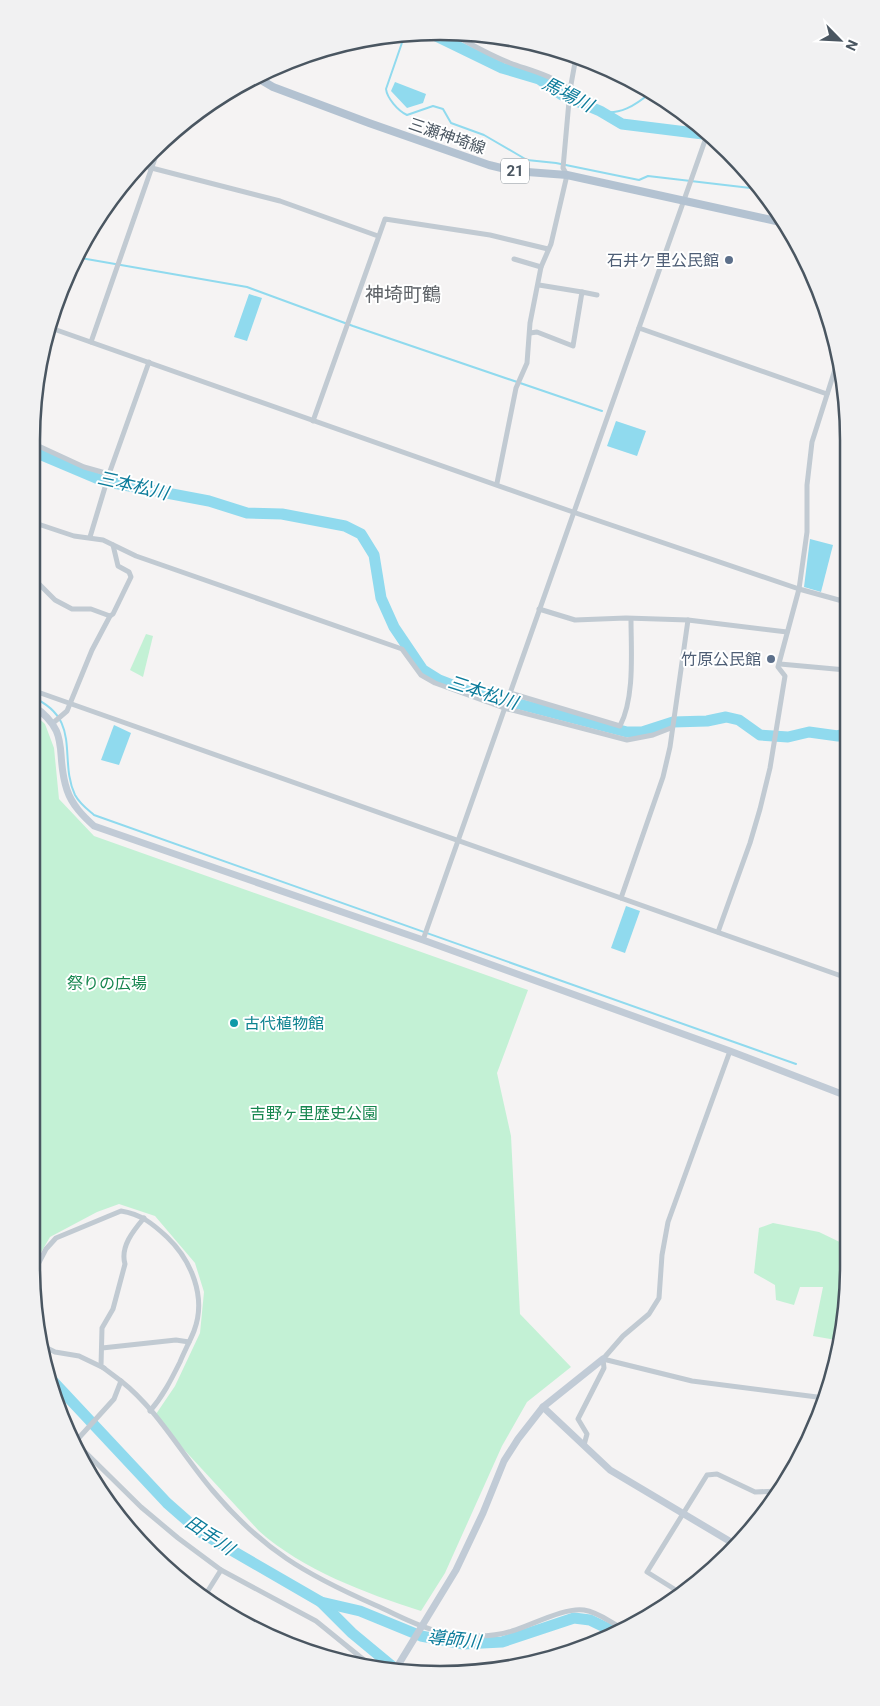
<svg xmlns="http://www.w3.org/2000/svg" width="880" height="1706" font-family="Roboto,'Noto Sans JP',sans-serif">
	<rect width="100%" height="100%" fill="#f5f3f3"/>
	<g fill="#c3f1d5">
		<path d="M 146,634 L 153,636 L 143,677 L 130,670 Z"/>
		<path d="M 32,712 L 45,724 L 54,748 L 59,799 L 94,836 L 528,990 L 497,1073 L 511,1136 L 520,1314 L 571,1367 L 527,1402 L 502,1446 L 445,1573 L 421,1611 C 365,1593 303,1570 259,1531 L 154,1417 L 175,1386 L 200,1333 L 204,1292 L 195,1263 L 155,1216 L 119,1204 L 97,1212 L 50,1237 L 32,1268 Z"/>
		<path d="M 773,1223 L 819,1232 L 848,1246 L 848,1292 L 839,1344 L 836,1340 L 813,1336 L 823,1287 L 800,1287 L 794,1305 L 776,1300 L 775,1285 L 754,1273 L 759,1228 Z"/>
	</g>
	<g fill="#90daee">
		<path d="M 395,82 L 426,94 L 423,103 L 407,108 L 391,91 Z"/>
		<path d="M 249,294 L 262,298 L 247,341 L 234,337 Z"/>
		<path d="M 616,421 L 646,431 L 637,456 L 607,446 Z"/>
		<path d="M 810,539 L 833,545 L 821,592 L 804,587 Z"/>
		<path d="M 114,725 L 131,733 L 119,765 L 101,760 Z"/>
		<path d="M 626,906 L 640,911 L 625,953 L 611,948 Z"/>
	</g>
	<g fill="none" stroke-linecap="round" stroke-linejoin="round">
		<g stroke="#90daee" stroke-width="2">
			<path d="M 405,34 L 386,89 C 387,98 398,111 407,115 L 433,106 L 443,109 L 451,123 L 484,135 L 527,160 L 556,163 L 639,180 L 648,176 L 759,189"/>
			<path d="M 600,111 C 619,116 636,105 650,93"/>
			<path d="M 75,257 L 247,287 L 353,326 L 602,411"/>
			<path d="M 32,697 C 83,719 58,759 75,795 C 80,804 87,809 94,815 L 796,1064"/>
		</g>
		<g stroke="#90daee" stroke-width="11">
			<path d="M 430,33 L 502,68 L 539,79 L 562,95 L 600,111 L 622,124 L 711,135"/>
			<path d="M 32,451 L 103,481 L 209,501 L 247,513 L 282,514 L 345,526 L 361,534 L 374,555 L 381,598 L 394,627 L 423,670 L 439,680 L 465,690 L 627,732 L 642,732 L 673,722 L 707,721 L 726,717 L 739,720 L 760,735 L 788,737 L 809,732 L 838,736 L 846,733"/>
			<path d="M 50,1378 L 167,1503 L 200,1532 L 321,1602 L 352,1633 L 393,1667"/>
			<path d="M 321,1602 L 360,1611 L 421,1636 L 463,1644 L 502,1642 L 574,1618 L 590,1620 L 615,1632"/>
		</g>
		<g stroke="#c1cad2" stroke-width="5">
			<path d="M 450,33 C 469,43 489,55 510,63 C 532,71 552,75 570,90"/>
			<path d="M 140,165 L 280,201 L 378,236"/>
			<path d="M 514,259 L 541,267"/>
			<path d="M 539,285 L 582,292"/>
			<path d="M 48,327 L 573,512 L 799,589 L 846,602"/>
			<path d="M 639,328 L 827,394"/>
			<path d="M 530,333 L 537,332 L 573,346 L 582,292 L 597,295"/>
			<path d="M 91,342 L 160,144"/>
			<path d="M 313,421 L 385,219 L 490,235 L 548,249"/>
			<path d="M 32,443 L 84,467 L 109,474 L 149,362"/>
			<path d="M 497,483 L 516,388 L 527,363 L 530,323 L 541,267 L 551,244 L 567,175 L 563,168 L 570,90 L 576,57"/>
			<path d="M 32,522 L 74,536 L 103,540 L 136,556 L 402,649 L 421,675 L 435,683 L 504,708 L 627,740 L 653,735 L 671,728"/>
			<path d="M 90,537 L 109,474"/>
			<path d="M 32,577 L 55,600 L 72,609 L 91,609 L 110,616 L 113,614 L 131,577 L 129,572 L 118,566 L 113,545"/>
			<path d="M 539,609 L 575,620 L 626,618 L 688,620 L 787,632"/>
			<path d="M 780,664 L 846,670"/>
			<path d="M 32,690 L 847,978"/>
			<path d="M 510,693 L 620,726 C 635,697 631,651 631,619"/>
			<path d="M 53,723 L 67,711 L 92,650 L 110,616"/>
			<path d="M 621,898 L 663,777 L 670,747 L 688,620"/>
			<path d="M 718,932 L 750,843 L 760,809 L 770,768 L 785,676 L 778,667 L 799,589 L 807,532 L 807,485 L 812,442 L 838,360"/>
			<path d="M 423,940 L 708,132"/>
			<path d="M 842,1094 L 847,1085"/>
			<path d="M 33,1274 L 46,1249 L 56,1238 L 121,1211 C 141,1214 153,1224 167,1237 C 191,1260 207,1297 194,1331 C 190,1341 184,1352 180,1362 C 171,1380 163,1396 150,1411"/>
			<path d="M 45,1347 L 55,1352 L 79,1356 L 104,1368"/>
			<path d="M 102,1348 L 176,1340 L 189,1342"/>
			<path d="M 603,1359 L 692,1381 L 825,1398"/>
			<path d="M 121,1381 C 158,1410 182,1455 213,1491 C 263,1550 305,1574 375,1605 C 396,1614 418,1627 441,1632 C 463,1637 491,1638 512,1631 C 532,1625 565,1607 584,1610 C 598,1612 610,1622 622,1628"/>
			<path d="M 76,1441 L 114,1399 L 121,1381 L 101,1366 L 102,1328 L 113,1309 L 125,1264 C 120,1247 133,1231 144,1218"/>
			<path d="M 78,1445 L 141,1507 L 178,1538 L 221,1570 L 316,1621 L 369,1664"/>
			<path d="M 584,1445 L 587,1434 L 578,1419 L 604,1368 L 603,1359 L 623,1336 L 649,1314 L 659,1298 L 662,1255 L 668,1222 L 730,1051"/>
			<path d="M 679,1592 L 647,1572 L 707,1475 L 717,1474 L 755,1492 L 779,1491"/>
			<path d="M 204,1597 L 221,1570"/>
		</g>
		<g stroke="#c1cbd6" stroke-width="7">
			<path d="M 32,705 C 73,733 54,752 67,790 C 72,805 83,816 94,826 L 423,940 L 730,1051 L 847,1096"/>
			<path d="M 543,1407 L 610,1470 L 736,1545"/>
			<path d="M 397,1667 L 456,1570 L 483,1513 L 504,1461 L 518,1439 L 543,1407 L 603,1359"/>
		</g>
		<path stroke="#b3c2d1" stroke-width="8" d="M 256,77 L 273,87 L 369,123 L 489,165 L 514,171 L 567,175 L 785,223"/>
	</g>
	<g fill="#5c6f8a" stroke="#fff" stroke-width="2">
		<circle cx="729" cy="260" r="5"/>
		<circle cx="771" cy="659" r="5"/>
	</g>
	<circle fill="#0f9aa8" stroke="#fff" stroke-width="2" cx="234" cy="1023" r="5"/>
	<g text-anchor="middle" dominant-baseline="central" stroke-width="4" stroke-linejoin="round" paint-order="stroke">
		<rect fill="#fff" stroke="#808990" stroke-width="1" x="501" y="158.5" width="28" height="25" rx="4"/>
		<g font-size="15" font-weight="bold" fill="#4a5661">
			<text x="515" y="171">21</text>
		</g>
		<g font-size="16" fill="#4a5661" stroke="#fff">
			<text transform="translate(447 136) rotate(19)">三瀬神埼線</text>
		</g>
		<g font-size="16" fill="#4e5e75" stroke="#fff" text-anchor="end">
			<text x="719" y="260">石井ケ里公民館</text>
			<text x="761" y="659">竹原公民館</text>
		</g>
		<g font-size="16" fill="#17864f" stroke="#fff">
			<text x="107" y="983">祭りの広場</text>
			<text x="314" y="1113">吉野ヶ里歴史公園</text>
		</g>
		<g font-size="16" fill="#0d838f" stroke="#fff" text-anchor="start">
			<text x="244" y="1023">古代植物館</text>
		</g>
		<g font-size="18" font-style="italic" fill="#0c7c9b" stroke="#fff">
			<text transform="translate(568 94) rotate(27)">馬場川</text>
			<text transform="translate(133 485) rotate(13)">三本松川</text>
			<text transform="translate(483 692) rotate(18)">三本松川</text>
			<text transform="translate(210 1535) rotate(34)">田手川</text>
			<text transform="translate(454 1639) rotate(6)">導師川</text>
		</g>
		<g font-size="19" fill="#5f6368" stroke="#fff">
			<text x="403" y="294">神埼町鶴</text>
		</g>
	</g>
	<path d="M0 0H880V1706H0ZM440 40H440A400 400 0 0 1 840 440V1266A400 400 0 0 1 440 1666H440A400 400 0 0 1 40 1266V440A400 400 0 0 1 440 40Z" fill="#f1f1f2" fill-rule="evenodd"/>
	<path fill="none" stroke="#4a5661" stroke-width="2.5" d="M440 40H440A400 400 0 0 1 840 440V1266A400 400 0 0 1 440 1666H440A400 400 0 0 1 40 1266V440A400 400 0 0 1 440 40Z"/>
	<g transform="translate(840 40) rotate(114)" stroke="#ffffff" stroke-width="4" paint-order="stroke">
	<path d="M0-4L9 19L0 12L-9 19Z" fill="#4a5661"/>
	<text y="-8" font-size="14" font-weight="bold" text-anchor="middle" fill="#4a5661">N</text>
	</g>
</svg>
